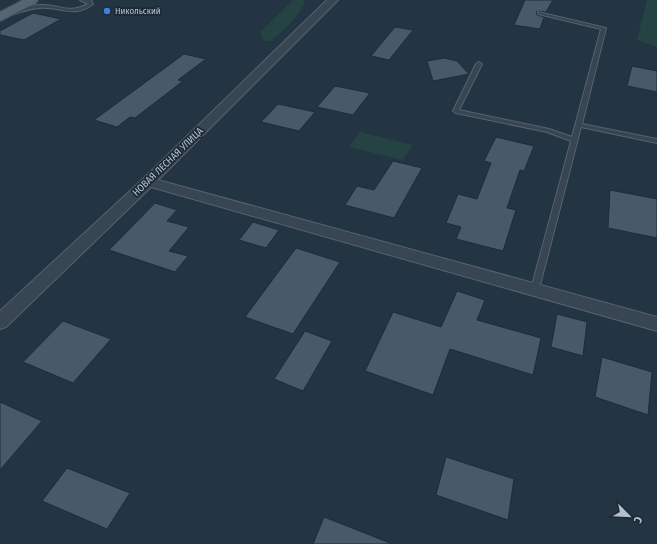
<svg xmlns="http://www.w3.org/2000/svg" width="657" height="544" font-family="'Fira Sans Condensed',sans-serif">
	<rect width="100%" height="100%" fill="#233442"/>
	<g fill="#254343">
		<path d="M 293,0 L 303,0 L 305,2 C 297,19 285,29 271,41 L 264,41 L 260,32 Z"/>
		<path d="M 647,0 L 657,0 L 657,47 L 637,40 Z"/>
		<path d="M 360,132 L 413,145 L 403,160 L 349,147 Z"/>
	</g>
	<g fill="#475a69" stroke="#1f2c39">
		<path d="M 525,0 L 553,0 L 546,12 L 538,11 L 536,12 L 537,15 L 544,17 L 540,29 L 514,25 Z"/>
		<path d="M 33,13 L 61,19 L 24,40 L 0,35 L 0,31 Z"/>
		<path d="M 395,27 L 413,30 L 389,60 L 371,56 Z"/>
		<path d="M 184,54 L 206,59 L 178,80 L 183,81 L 135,118 L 130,117 L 117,127 L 94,120 Z"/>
		<path d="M 444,58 L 457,61 L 469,74 L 433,81 L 427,61 Z"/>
		<path d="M 632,66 L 657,71 L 657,92 L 627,86 Z"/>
		<path d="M 335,86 L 370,93 L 353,115 L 317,107 Z"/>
		<path d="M 278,104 L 315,112 L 299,131 L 261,122 Z"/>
		<path d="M 496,137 L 534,146 L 524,171 L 520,170 L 507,208 L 516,210 L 503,251 L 456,239 L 461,227 L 446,223 L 458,194 L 477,199 L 491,163 L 484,161 Z"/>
		<path d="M 393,161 L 422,168 L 394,218 L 345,205 L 357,186 L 374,190 Z"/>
		<path d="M 610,190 L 657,199 L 657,238 L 608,228 Z"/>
		<path d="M 155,203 L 177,210 L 167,221 L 189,227 L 169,251 L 188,256 L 175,272 L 109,250 Z"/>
		<path d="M 253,222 L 279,230 L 266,248 L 239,240 Z"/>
		<path d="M 296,248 L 340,262 L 293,334 L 245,317 Z"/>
		<path d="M 457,291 L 485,300 L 477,320 L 541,338 L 533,375 L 450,349 L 433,395 L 365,371 L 393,312 L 441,327 Z"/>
		<path d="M 557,314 L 587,322 L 583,356 L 551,347 Z"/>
		<path d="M 63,321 L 111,339 L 73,383 L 23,362 Z"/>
		<path d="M 305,331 L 332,341 L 303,391 L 274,379 Z"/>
		<path d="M 602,357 L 652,372 L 648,415 L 595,397 Z"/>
		<path d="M 0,402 L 42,421 L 0,470 Z"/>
		<path d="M 446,457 L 514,479 L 508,520 L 436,495 Z"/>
		<path d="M 67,468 L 130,493 L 107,529 L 42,501 Z"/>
		<path d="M 324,517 L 390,543 L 390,544 L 313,544 Z"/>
	</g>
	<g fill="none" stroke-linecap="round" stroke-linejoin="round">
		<defs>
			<g id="lane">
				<path d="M 80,0 L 91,0 L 93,4 C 74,19 59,6 39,8 C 25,9 13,15 0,19 L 0,16 C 13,11 28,5 42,5 C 62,5 68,14 88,4 Z"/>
				<path d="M 538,12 L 606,28 L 582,124 L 657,139 L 657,143 L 581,127 L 539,289 L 538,291 L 532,291 L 531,289 L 571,141 L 547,132 L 456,113 L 453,111 L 476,64 L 479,62 L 482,64 L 459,110 L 549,129 L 572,137 L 601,29 L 538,14 Z"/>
			</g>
			<path id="street" d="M 327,0 L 338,0 L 158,180 L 657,317 L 657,331 L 151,187 L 6,327 L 0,329 L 0,311 L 143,179 Z"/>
			<path id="primary" d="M 23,0 L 38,0 L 36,3 L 0,21 L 0,12 Z"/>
		</defs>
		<use href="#lane" stroke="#56636f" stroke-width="2"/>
		<use href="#street" stroke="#56636f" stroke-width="2"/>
		<use href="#primary" stroke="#45515e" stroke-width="2"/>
		<use href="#lane" fill="#384552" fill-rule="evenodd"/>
		<use href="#street" fill="#384552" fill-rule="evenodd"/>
		<use href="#primary" fill="#566572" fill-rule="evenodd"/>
	</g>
	<circle fill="#3f7fe0" stroke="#1d2a37" stroke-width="1.5" cx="107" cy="11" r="4"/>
	<g text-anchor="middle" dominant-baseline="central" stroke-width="3.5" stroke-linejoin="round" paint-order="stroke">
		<g font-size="9" fill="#b5c0cc" stroke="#1d2a37" text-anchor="start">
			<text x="115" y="11">Никольский</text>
		</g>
		<g font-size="10" fill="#b5c0cc" stroke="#1d2a37">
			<text transform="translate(168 162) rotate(-44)">НОВАЯ ЛЕСНАЯ УЛИЦА</text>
		</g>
	</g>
	<g transform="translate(629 516) rotate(114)" stroke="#1d2a37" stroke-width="3" paint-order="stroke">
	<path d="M0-3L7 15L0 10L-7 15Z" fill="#b5c0cc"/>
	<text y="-6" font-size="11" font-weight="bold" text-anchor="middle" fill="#b5c0cc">С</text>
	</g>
</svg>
